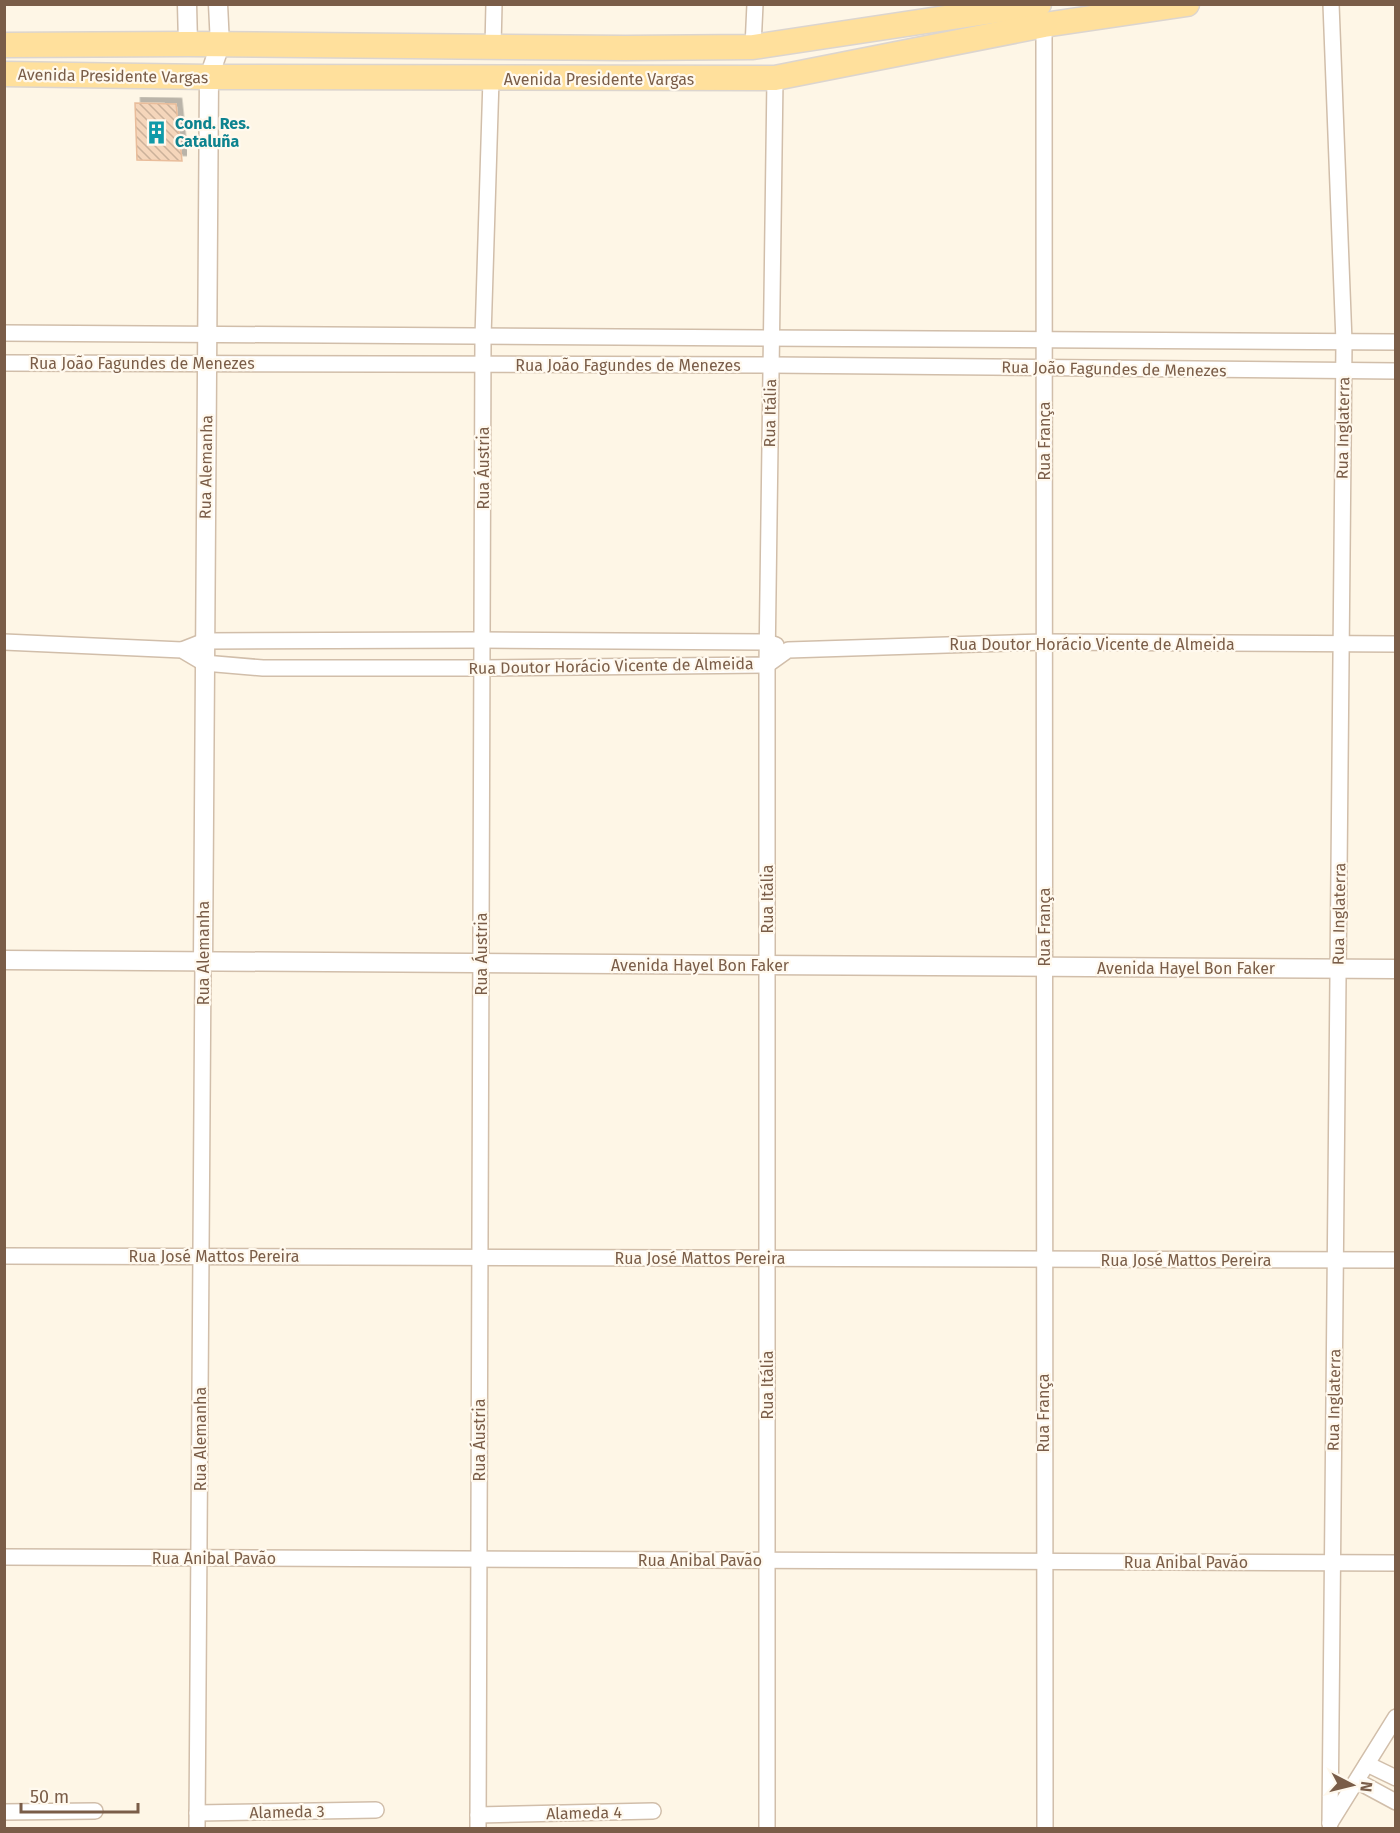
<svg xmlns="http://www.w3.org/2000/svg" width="1400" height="1833" font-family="'Fira Sans',sans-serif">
	<defs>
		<pattern id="building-back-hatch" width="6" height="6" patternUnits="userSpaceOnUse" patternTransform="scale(1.5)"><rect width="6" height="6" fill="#f5d6bb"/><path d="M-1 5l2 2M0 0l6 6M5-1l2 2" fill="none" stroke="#cbb19a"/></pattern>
		<filter id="shadow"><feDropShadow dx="5.5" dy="-5.5" stdDeviation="0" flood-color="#0004"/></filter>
	</defs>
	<rect width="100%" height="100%" fill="#fef6e6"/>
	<path fill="url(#building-back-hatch)" stroke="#e9bd9b" stroke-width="1.5" filter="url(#shadow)" d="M 135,103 L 176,104 L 182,161 L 137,160 Z"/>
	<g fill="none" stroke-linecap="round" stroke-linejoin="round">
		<defs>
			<g id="minor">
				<path d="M 1044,25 L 1045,1828"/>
				<path d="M 493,47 L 494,4"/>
				<path d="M 753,47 L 755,4"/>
				<path d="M 4,333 L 1396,342"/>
				<path d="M 4,363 L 771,365 L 1396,371"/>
				<path d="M 4,642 L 182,650 L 204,663 L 263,668 L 482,668 L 767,665 L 788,650 L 1044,642 L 1396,644"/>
				<path d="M 182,650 L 205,641 L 482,640 L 767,642 L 776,645"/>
				<path d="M 4,1256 L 1396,1260"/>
				<path d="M 4,1557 L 1396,1563"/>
				<path d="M 1367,1764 L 1396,1778"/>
				<path d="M 1357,1781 L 1396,1802"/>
				<path d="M 4,1812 L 95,1811"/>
				<path d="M 197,1813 L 376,1810"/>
				<path d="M 478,1815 L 653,1811"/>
				<path d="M 1330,1823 L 1396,1717"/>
				<path d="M 1330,1824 L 1344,342 L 1331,4"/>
				<path d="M 197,1828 L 203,962"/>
				<path d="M 478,1828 L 483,337 L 491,79"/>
				<path d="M 767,1828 L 767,665 L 775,78"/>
			</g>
			<g id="tertiary">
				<path d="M 187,4 L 188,44"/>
				<path d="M 4,960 L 1396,969"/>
				<path d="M 203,962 L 209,77 L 220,45 L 218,4"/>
			</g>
			<g id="primary">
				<path d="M 4,45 L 188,44 L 625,48 L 753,47 L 1039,4"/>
				<path d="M 4,74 L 209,77 L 775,78 L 1044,25 L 1187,4"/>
			</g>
		</defs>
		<use href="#minor" stroke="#d1beaa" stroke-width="18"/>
		<use href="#tertiary" stroke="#d1beaa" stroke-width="21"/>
		<use href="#primary" stroke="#dcd5cf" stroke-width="27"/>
		<use href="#minor" stroke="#fff" stroke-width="15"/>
		<use href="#tertiary" stroke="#fff" stroke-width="18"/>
		<use href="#primary" stroke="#ffe09c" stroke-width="24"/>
	</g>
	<defs>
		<symbol id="building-bare" viewBox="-9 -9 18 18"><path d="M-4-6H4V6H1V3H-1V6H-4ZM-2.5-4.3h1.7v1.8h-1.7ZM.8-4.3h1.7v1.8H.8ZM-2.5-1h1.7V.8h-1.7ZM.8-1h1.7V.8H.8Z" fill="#0f9aa8" stroke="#fff9ee" stroke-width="2.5" paint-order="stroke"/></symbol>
	</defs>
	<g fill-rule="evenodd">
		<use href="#building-bare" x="140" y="116" width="33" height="33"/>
	</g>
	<g text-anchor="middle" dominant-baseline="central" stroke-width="4.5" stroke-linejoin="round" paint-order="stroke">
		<g font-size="16" fill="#7a5d48" stroke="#fff9ee">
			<text transform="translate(113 76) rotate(1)">Avenida Presidente Vargas</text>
			<text x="599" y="79">Avenida Presidente Vargas</text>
			<text x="142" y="363">Rua João Fagundes de Menezes</text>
			<text x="628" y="365">Rua João Fagundes de Menezes</text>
			<text transform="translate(1114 369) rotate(1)">Rua João Fagundes de Menezes</text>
			<text transform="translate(770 413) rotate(-89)">Rua Itália</text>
			<text transform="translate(1343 428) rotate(-89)">Rua Inglaterra</text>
			<text transform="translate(1044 441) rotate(-90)">Rua França</text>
			<text transform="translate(206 467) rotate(-89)">Rua Alemanha</text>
			<text transform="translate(483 468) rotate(-90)">Rua Áustria</text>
			<text x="1092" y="644">Rua Doutor Horácio Vicente de Almeida</text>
			<text transform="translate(611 666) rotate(-1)">Rua Doutor Horácio Vicente de Almeida</text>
			<text transform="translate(767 899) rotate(-90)">Rua Itália</text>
			<text transform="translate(1339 914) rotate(-89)">Rua Inglaterra</text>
			<text transform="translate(1044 927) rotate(-90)">Rua França</text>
			<text transform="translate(203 953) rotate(-90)">Rua Alemanha</text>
			<text transform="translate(481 954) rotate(-90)">Rua Áustria</text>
			<text x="700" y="965">Avenida Hayel Bon Faker</text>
			<text x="1186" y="968">Avenida Hayel Bon Faker</text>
			<text x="214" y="1256">Rua José Mattos Pereira</text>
			<text x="700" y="1258">Rua José Mattos Pereira</text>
			<text x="1186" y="1260">Rua José Mattos Pereira</text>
			<text transform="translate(767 1385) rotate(-90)">Rua Itália</text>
			<text transform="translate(1334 1400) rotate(-89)">Rua Inglaterra</text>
			<text transform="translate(1043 1413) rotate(-90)">Rua França</text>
			<text transform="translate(200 1439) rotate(-90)">Rua Alemanha</text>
			<text transform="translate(479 1440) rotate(-90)">Rua Áustria</text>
			<text x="214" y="1558">Rua Anibal Pavão</text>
			<text x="700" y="1560">Rua Anibal Pavão</text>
			<text x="1186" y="1562">Rua Anibal Pavão</text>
			<text transform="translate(287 1812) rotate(-1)">Alameda 3</text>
			<text transform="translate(584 1813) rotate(-1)">Alameda 4</text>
		</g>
		<g font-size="16" font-weight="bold" fill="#0d838f" stroke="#fff9ee" text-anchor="start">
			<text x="175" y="123">Cond. Res.<tspan x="175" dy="18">Cataluña</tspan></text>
		</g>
	</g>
	<rect width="1400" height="1833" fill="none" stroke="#7a5d48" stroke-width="12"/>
	<g transform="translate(1352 1785) rotate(97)" stroke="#fff9ee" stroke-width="4.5" paint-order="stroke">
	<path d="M0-4.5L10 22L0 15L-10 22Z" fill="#7a5d48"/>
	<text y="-9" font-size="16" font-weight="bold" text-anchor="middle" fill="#7a5d48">N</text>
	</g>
	<path d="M21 1803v9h117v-9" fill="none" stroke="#7a5d48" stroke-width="3"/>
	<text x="30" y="1803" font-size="18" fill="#7a5d48" stroke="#fff9ee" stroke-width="4.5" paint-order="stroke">50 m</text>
</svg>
